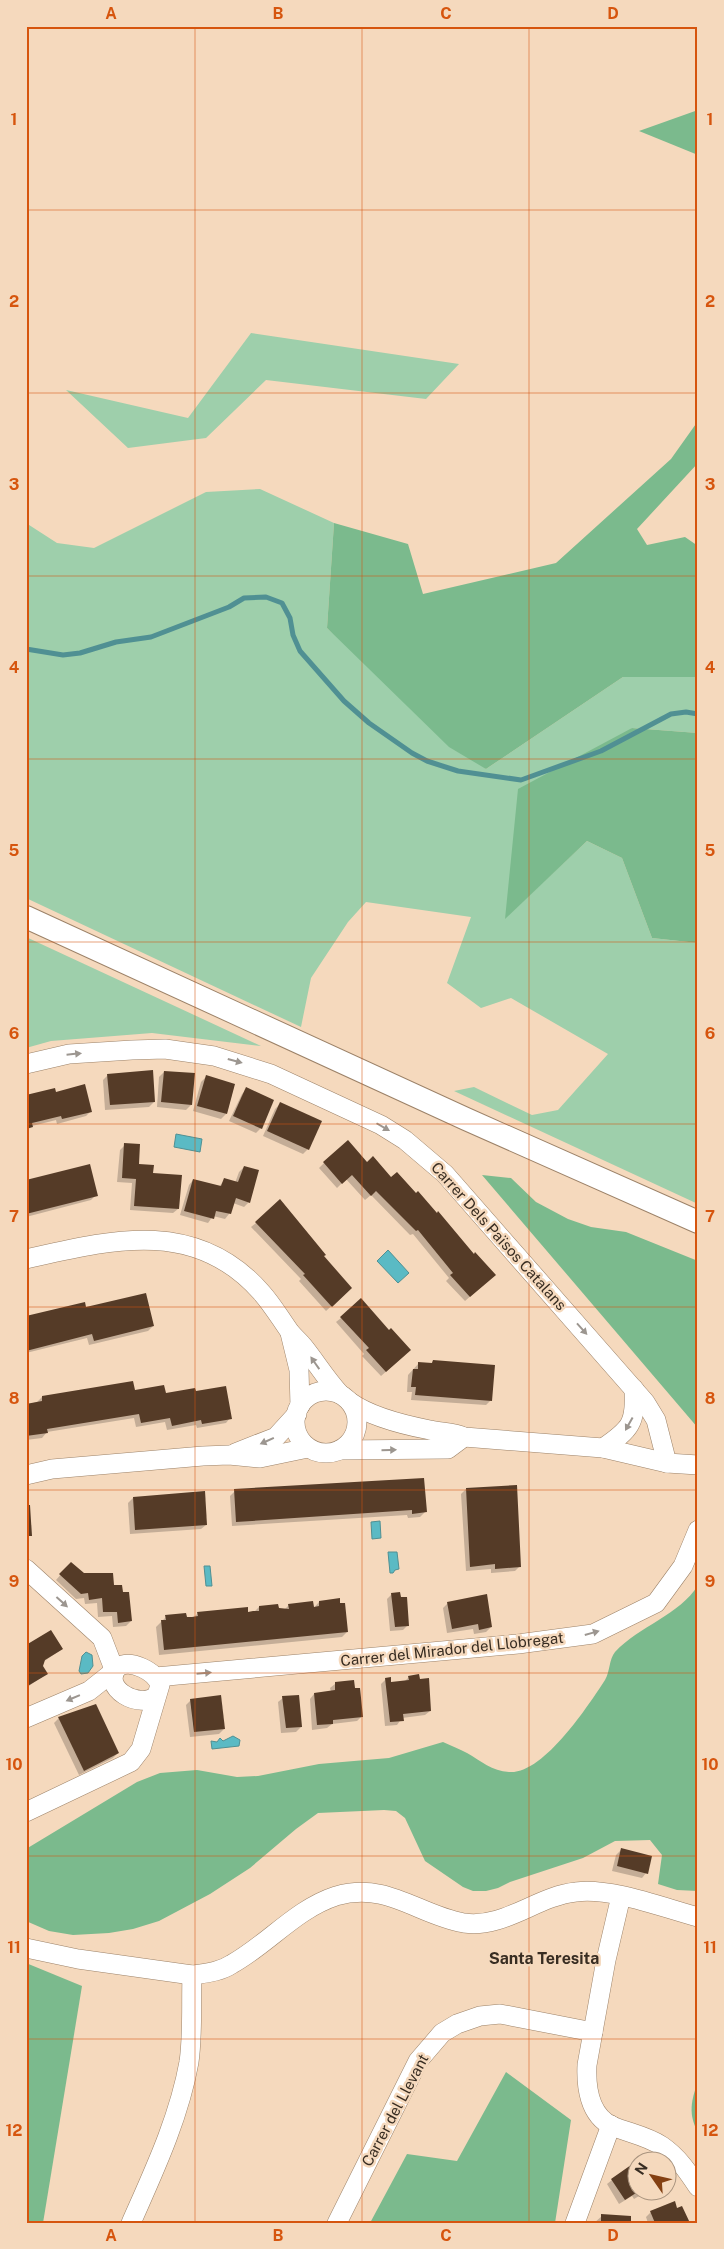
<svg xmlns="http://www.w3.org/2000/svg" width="724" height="2249" font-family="'Public Sans',sans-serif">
	<rect width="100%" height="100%" fill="#f5d9bd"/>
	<g fill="#9ecfab">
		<path d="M 251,333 L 459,364 L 426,399 L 266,380 L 206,438 L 128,448 L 66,390 L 188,418 Z"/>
		<path d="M 260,489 L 334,523 L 327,628 L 486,769 L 623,677 L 698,677 L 698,733 L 632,728 L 505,918 L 587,841 L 622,858 L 652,938 L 698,943 L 698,1204 L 454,1091 L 474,1087 L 532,1115 L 558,1110 L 608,1054 L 511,998 L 481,1008 L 447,983 L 471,917 L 366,902 L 348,922 L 311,978 L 301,1027 L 26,898 L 26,523 L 57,543 L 94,548 L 206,492 Z"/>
		<path d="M 26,937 L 261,1046 L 152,1033 L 51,1041 L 26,1048 Z"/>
	</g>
	<g fill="#7bba8d">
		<path d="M 698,110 L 698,155 L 639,131 Z"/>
		<path d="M 698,421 L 698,463 L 637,529 L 647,545 L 685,537 L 698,546 L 698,677 L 623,677 L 486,769 L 449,747 L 327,628 L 334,523 L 408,544 L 423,594 L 556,563 L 671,459 Z"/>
		<path d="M 632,728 L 698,733 L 698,943 L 652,938 L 622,858 L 587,841 L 505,919 L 518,789 Z"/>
		<path d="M 482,1175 L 511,1178 L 536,1202 L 568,1219 L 591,1227 L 626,1232 L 698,1261 L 698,1428 Z"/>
		<path d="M 698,1585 L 698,1891 L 677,1890 L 658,1884 L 662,1855 L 650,1840 L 615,1841 L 583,1858 L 510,1882 L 498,1888 L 486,1891 L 473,1891 L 463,1887 L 425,1861 L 405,1818 L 396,1811 L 384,1810 L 318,1813 L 296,1829 L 250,1868 L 210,1894 L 159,1921 L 133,1929 L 109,1933 L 73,1935 L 49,1931 L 26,1921 L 26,1849 L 137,1782 L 160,1773 L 197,1770 L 237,1777 L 258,1776 L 319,1764 L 389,1758 L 443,1742 C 451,1746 460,1749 467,1753 C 481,1761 492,1771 509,1772 C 543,1775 588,1706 605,1680 C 610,1672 609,1659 615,1652 C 639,1626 680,1615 698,1585 Z"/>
		<path d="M 26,1963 L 82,1986 L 43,2223 L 26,2223 Z"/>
		<path d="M 506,2072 L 571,2120 L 555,2223 L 370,2223 L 407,2154 L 457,2161 Z"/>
		<path d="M 698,2082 L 698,2132 C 688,2115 691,2100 698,2082 Z"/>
	</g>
	<g fill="#5abac4" stroke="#509093">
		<path d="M 176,1134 L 202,1139 L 200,1152 L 174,1147 Z"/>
		<path d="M 388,1250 L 409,1273 L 398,1283 L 377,1261 Z"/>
		<path d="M 380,1521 L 381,1538 L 372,1539 L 371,1522 Z"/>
		<path d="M 388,1552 L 397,1552 L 399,1569 L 395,1570 L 393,1573 L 390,1573 Z"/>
		<path d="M 204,1566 L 210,1566 L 212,1586 L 206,1586 Z"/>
		<path d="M 86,1652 L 92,1655 L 93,1666 L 88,1673 L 81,1674 L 79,1671 L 82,1656 Z"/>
		<path d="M 233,1736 L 240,1740 L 239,1746 L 212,1749 L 211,1741 L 217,1742 L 220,1738 L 223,1741 Z"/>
	</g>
	<g fill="#0003">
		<path d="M 164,1072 L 191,1105 L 186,1110 L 157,1107 L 159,1077 Z"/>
		<path d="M 108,1075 L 154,1102 L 149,1107 L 105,1110 L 103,1080 Z"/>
		<path d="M 206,1077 L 226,1114 L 221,1119 L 193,1111 L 201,1082 Z"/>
		<path d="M 247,1089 L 261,1128 L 256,1133 L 229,1121 L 242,1094 Z"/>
		<path d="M 55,1093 L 91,1111 L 86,1116 L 57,1124 L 56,1120 L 32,1126 L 26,1131 L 26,1097 Z"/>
		<path d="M 280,1104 L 308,1149 L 303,1154 L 263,1136 L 275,1109 Z"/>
		<path d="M 125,1145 L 138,1165 L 152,1174 L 178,1209 L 173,1213 L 130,1210 L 132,1183 L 117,1182 L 120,1150 Z"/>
		<path d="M 324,1163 L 367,1164 L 391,1179 L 489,1280 L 465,1301 L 446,1281 L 449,1278 L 413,1234 L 410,1235 L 371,1195 L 365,1200 L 346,1179 L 337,1188 L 319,1168 Z"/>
		<path d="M 244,1167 L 249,1202 L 244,1207 L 233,1203 L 229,1214 L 225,1219 L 213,1216 L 208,1223 L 180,1215 L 189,1185 L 193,1180 L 219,1187 L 225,1179 L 235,1183 L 239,1172 Z"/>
		<path d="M 26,1181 L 96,1195 L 91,1200 L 26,1217 Z"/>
		<path d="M 256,1223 L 323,1257 L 351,1288 L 326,1311 L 299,1281 L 301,1279 L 251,1227 Z"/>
		<path d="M 85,1309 L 153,1326 L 148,1331 L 89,1345 L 87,1338 L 26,1353 L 26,1318 Z"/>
		<path d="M 341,1318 L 405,1355 L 381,1376 L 362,1356 L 364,1354 L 336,1322 Z"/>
		<path d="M 433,1361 L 491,1400 L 486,1405 L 411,1400 L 412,1392 L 407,1392 L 408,1375 L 419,1363 L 431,1364 Z"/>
		<path d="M 134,1392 L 165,1395 L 195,1392 L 230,1418 L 226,1423 L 197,1428 L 196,1425 L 167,1430 L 165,1422 L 136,1427 L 134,1418 L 47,1432 L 42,1438 L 26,1440 L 26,1405 L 37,1402 L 42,1397 Z"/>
		<path d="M 423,1479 L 425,1512 L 420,1517 L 408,1518 L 407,1515 L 232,1526 L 230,1496 L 235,1491 Z"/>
		<path d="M 466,1489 L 520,1566 L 515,1571 L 491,1573 L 491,1569 L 466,1571 L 461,1494 Z"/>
		<path d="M 133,1498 L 206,1525 L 201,1529 L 130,1534 L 128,1503 Z"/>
		<path d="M 71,1563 L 84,1574 L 98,1573 L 98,1576 L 113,1587 L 131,1621 L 126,1626 L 113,1627 L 112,1616 L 98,1617 L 97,1603 L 85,1604 L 84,1598 L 76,1599 L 56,1580 Z"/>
		<path d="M 392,1594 L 408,1625 L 403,1630 L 390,1631 L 387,1599 Z"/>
		<path d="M 319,1602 L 347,1632 L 342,1637 L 159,1655 L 156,1627 L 166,1617 L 193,1618 L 198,1613 L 254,1612 L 259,1607 L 283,1611 L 289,1605 L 313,1609 Z"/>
		<path d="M 448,1603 L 491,1627 L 486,1632 L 474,1634 L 473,1629 L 447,1633 L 443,1608 Z"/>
		<path d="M 26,1647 L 62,1649 L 43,1662 L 42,1666 L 46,1674 L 26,1688 Z"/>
		<path d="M 409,1677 L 430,1711 L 425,1715 L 402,1718 L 397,1725 L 385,1726 L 381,1684 L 386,1679 L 390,1683 L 404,1682 Z"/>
		<path d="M 335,1684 L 362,1716 L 357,1721 L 332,1724 L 327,1728 L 312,1730 L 310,1699 L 314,1694 L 331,1692 L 330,1688 Z"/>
		<path d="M 283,1698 L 301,1727 L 296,1732 L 281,1733 L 278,1702 Z"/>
		<path d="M 191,1700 L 224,1729 L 219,1734 L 190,1737 L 186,1705 Z"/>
		<path d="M 59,1718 L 118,1753 L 113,1758 L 79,1775 L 54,1723 Z"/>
		<path d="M 621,1850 L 646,1873 L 642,1878 L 612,1871 L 616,1855 Z"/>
		<path d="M 636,2167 L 636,2192 L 646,2192 L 634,2199 L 632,2196 L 619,2204 L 607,2184 L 612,2180 Z"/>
		<path d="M 677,2209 L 688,2223 L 648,2223 L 646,2217 L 651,2212 Z"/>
		<path d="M 602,2216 L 630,2223 L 594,2223 Z"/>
	</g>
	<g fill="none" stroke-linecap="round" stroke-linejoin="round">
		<path stroke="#509093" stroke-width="5" d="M 26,649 L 63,655 L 80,653 L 116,642 L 151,637 L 229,607 L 244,598 L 266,597 L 282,603 L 290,618 L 293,635 L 300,651 L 344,701 L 369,723 L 412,753 L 427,761 L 458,771 L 521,780 L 601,751 L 671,714 L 686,712 L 698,714"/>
	</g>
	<g fill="#553b27">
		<path d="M 153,1070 L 155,1102 L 110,1105 L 107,1074 Z"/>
		<path d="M 164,1071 L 195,1073 L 192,1105 L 161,1102 Z"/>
		<path d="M 206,1075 L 235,1084 L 227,1114 L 197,1106 Z"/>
		<path d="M 85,1084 L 92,1112 L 62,1119 L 61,1116 L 32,1123 L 33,1127 L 26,1129 L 26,1095 L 55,1088 L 56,1092 Z"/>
		<path d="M 246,1087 L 274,1100 L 262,1129 L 233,1116 Z"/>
		<path d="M 280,1102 L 322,1121 L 309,1150 L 267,1131 Z"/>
		<path d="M 348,1140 L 367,1162 L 373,1156 L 391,1177 L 397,1172 L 416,1193 L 418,1191 L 437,1213 L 438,1211 L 474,1254 L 475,1252 L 496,1275 L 470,1297 L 450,1275 L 453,1273 L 418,1230 L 416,1231 L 376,1191 L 371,1196 L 352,1175 L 342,1184 L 323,1162 Z"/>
		<path d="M 124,1143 L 140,1144 L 139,1164 L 154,1165 L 153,1173 L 182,1175 L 179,1209 L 134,1206 L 136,1179 L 122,1178 Z"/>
		<path d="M 90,1164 L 98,1196 L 26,1214 L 26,1180 Z"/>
		<path d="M 244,1166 L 259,1170 L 250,1203 L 236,1198 L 231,1214 L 216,1211 L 214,1219 L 184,1211 L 193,1179 L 221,1186 L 224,1178 L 238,1182 Z"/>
		<path d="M 280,1199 L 326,1255 L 324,1256 L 352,1288 L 332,1307 L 303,1275 L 305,1274 L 255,1222 Z"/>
		<path d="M 146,1293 L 154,1326 L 94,1341 L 92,1334 L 26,1351 L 26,1316 L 85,1302 L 86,1307 Z"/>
		<path d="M 361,1298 L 389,1330 L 391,1328 L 411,1350 L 386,1372 L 366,1350 L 369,1348 L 340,1317 Z"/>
		<path d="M 433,1360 L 495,1365 L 492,1401 L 415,1395 L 416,1387 L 411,1387 L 413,1369 L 418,1369 L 418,1362 L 432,1363 Z"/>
		<path d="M 133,1381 L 135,1390 L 164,1385 L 166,1393 L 195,1388 L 196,1391 L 226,1386 L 232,1419 L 202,1424 L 201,1420 L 172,1426 L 170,1418 L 141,1423 L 139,1414 L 47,1429 L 48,1433 L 26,1436 L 26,1404 L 42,1401 L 42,1396 Z"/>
		<path d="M 424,1478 L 427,1512 L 412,1514 L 412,1510 L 236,1522 L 234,1489 Z"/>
		<path d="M 517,1485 L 521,1567 L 495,1569 L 495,1564 L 470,1567 L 466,1488 Z"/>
		<path d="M 205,1491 L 207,1525 L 135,1530 L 133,1497 Z"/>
		<path d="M 26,1505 L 30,1505 L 32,1536 L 26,1536 Z"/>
		<path d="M 71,1562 L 84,1573 L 113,1573 L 114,1585 L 122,1585 L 123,1592 L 129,1592 L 132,1621 L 118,1623 L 117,1612 L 103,1612 L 102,1598 L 89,1600 L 88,1593 L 81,1594 L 59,1574 Z"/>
		<path d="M 400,1592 L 401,1597 L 407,1597 L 409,1626 L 395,1627 L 391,1593 Z"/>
		<path d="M 487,1594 L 492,1627 L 479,1630 L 478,1624 L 452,1629 L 447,1602 Z"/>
		<path d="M 340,1598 L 340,1603 L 345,1603 L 348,1632 L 164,1650 L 161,1620 L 166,1620 L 165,1615 L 186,1613 L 187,1617 L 192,1617 L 198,1616 L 197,1612 L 248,1607 L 248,1612 L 253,1611 L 259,1611 L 259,1606 L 278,1604 L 279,1608 L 289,1609 L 288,1604 L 313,1601 L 314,1607 L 319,1606 L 319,1601 Z"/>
		<path d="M 51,1630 L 63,1649 L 45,1660 L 43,1666 L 48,1674 L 26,1687 L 26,1645 Z"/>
		<path d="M 419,1674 L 420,1679 L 429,1678 L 431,1711 L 403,1714 L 404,1721 L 390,1722 L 385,1678 L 391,1677 L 391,1682 L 409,1680 L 408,1676 Z"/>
		<path d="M 354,1680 L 355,1688 L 360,1688 L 363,1717 L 333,1720 L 333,1724 L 317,1725 L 314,1693 L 335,1690 L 335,1682 Z"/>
		<path d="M 221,1695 L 225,1729 L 194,1732 L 190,1699 Z"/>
		<path d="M 299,1695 L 302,1727 L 286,1728 L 282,1696 Z"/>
		<path d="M 96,1704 L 119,1753 L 84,1771 L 58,1717 Z"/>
		<path d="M 621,1848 L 652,1856 L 648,1874 L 617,1866 Z"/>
		<path d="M 631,2165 L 633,2168 L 636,2166 L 636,2193 L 625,2200 L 611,2179 Z"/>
		<path d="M 675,2201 L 677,2208 L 682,2206 L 690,2223 L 655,2223 L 650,2211 Z"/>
		<path d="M 601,2214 L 631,2216 L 631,2223 L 601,2223 Z"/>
	</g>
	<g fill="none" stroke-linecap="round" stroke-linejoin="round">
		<defs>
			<g id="minor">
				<path d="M 26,1064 L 69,1054 L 132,1050 L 165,1049 L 214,1056 L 271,1074 L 381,1125 L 405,1140 L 445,1174 L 645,1402 L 656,1420 L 667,1463"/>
				<path d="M 26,1259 C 110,1240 195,1217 261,1292 C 272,1304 280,1318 290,1332 C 294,1337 299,1341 303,1346 C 316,1362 326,1379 340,1394"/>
				<path d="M 290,1333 L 299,1370 L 300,1406"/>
				<circle cx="326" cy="1422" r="31"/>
				<path d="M 350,1402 C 371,1417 404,1425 430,1430 C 442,1433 453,1432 464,1437 L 603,1448 L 667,1463 L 698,1465"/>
				<path d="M 603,1448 C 631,1429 636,1423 634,1389"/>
				<path d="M 340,1450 L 448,1449 L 464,1437"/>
				<path d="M 235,1453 L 276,1437 L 297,1414"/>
				<path d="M 26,1475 L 52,1469 L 203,1456 L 229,1455 L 260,1458 L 308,1448"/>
				<path d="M 26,1569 L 102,1638 L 112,1664 L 113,1672"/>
				<path d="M 156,1677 L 518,1644 L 593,1634 L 656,1603 L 683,1566 L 698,1530"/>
				<path d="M 26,1718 L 89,1691 L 113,1672"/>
				<path d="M 26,1812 L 131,1762 L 141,1749 L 160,1685 C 155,1671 131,1659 118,1667 C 99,1688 141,1711 157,1695"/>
				<path d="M 621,1896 L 606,1960 L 587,2065 C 586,2086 589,2115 612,2126 C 629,2133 647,2136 662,2146 C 678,2157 688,2172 698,2187"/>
				<path d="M 26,1948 L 78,1959 L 192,1975 C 206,1973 220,1972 232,1964 C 268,1944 296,1909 336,1896 C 387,1881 418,1915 464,1923 C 504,1929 537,1896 576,1892 C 610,1887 664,1908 698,1917"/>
				<path d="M 131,2223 C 154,2171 179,2118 189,2062 C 193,2034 191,2003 192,1975"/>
				<path d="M 337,2223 L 418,2061 L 442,2033 L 457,2024 L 480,2016 L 500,2014 L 593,2032"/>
				<path d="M 575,2223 L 611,2125"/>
			</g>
			<path id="tertiary" d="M 26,917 L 466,1119 L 698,1222"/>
		</defs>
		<use href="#minor" stroke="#9c8268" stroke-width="20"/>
		<use href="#tertiary" stroke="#9c8268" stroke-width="24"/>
		<use href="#minor" stroke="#fff" stroke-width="19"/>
		<use href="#tertiary" stroke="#fff" stroke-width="22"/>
	</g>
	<defs><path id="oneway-solid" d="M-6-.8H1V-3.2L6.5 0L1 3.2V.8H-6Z" transform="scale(1.25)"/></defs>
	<g fill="#9c9690">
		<use href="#oneway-solid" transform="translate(74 1054) rotate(-6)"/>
		<use href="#oneway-solid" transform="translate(235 1061) rotate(15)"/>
		<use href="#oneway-solid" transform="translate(383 1127) rotate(30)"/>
		<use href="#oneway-solid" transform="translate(582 1329) rotate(48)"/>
		<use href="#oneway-solid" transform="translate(315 1363) rotate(-125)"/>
		<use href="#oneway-solid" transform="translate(629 1424) rotate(119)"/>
		<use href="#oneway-solid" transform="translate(267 1441) rotate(156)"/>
		<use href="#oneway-solid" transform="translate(389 1450) rotate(-1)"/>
		<use href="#oneway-solid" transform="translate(62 1602) rotate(42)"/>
		<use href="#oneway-solid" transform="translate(592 1633) rotate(-16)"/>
		<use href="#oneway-solid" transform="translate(204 1673) rotate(-5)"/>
		<use href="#oneway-solid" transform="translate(73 1698) rotate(157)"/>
	</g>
	<path fill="none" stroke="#d6550e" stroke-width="1" stroke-opacity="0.55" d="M 195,26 L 195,2223M 362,26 L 362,2223M 529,26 L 529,2223M 26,210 L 698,210M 26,393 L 698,393M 26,576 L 698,576M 26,759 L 698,759M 26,942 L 698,942M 26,1124 L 698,1124M 26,1307 L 698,1307M 26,1490 L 698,1490M 26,1673 L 698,1673M 26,1856 L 698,1856M 26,2039 L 698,2039"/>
	<g text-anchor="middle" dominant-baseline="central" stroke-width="5" stroke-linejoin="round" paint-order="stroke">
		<g font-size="15" fill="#382d22" stroke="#f5d9bd">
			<text transform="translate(499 1236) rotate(48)">Carrer Dels Països Catalans</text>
			<text transform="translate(452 1649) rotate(-6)">Carrer del Mirador del Llobregat</text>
			<text transform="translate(395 2110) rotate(-62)">Carrer del Llevant</text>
		</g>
		<g font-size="16" font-weight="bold" fill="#382d22" stroke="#f5d9bd">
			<text x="544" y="1958">Santa Teresita</text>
		</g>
	</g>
	<rect width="724" height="2249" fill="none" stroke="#f5d9bd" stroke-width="55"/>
	<g transform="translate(652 2176) rotate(304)"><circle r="24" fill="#f5d9bd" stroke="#a9947f"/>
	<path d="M0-4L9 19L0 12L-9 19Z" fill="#844012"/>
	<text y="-8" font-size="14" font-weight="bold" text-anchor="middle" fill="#382d22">N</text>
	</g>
	<rect x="28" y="28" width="668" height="2194" fill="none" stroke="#d6550e" stroke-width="2"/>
	<g font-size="16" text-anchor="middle" font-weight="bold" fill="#d6550e">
		<text x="111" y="19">A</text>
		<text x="278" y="19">B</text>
		<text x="446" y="19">C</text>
		<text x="613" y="19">D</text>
		<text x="14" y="125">1</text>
		<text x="710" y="125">1</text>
		<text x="14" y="307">2</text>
		<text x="710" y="307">2</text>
		<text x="14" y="490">3</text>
		<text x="710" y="490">3</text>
		<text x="14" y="673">4</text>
		<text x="710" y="673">4</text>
		<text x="14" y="856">5</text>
		<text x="710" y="856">5</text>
		<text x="14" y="1039">6</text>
		<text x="710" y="1039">6</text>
		<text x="14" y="1222">7</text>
		<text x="710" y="1222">7</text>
		<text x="14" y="1404">8</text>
		<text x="710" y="1404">8</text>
		<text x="14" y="1587">9</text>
		<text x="710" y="1587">9</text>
		<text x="14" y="1770">10</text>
		<text x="710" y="1770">10</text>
		<text x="14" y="1953">11</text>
		<text x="710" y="1953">11</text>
		<text x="14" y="2136">12</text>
		<text x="710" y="2136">12</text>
		<text x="111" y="2241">A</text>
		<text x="278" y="2241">B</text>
		<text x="446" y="2241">C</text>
		<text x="613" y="2241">D</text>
	</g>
</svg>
